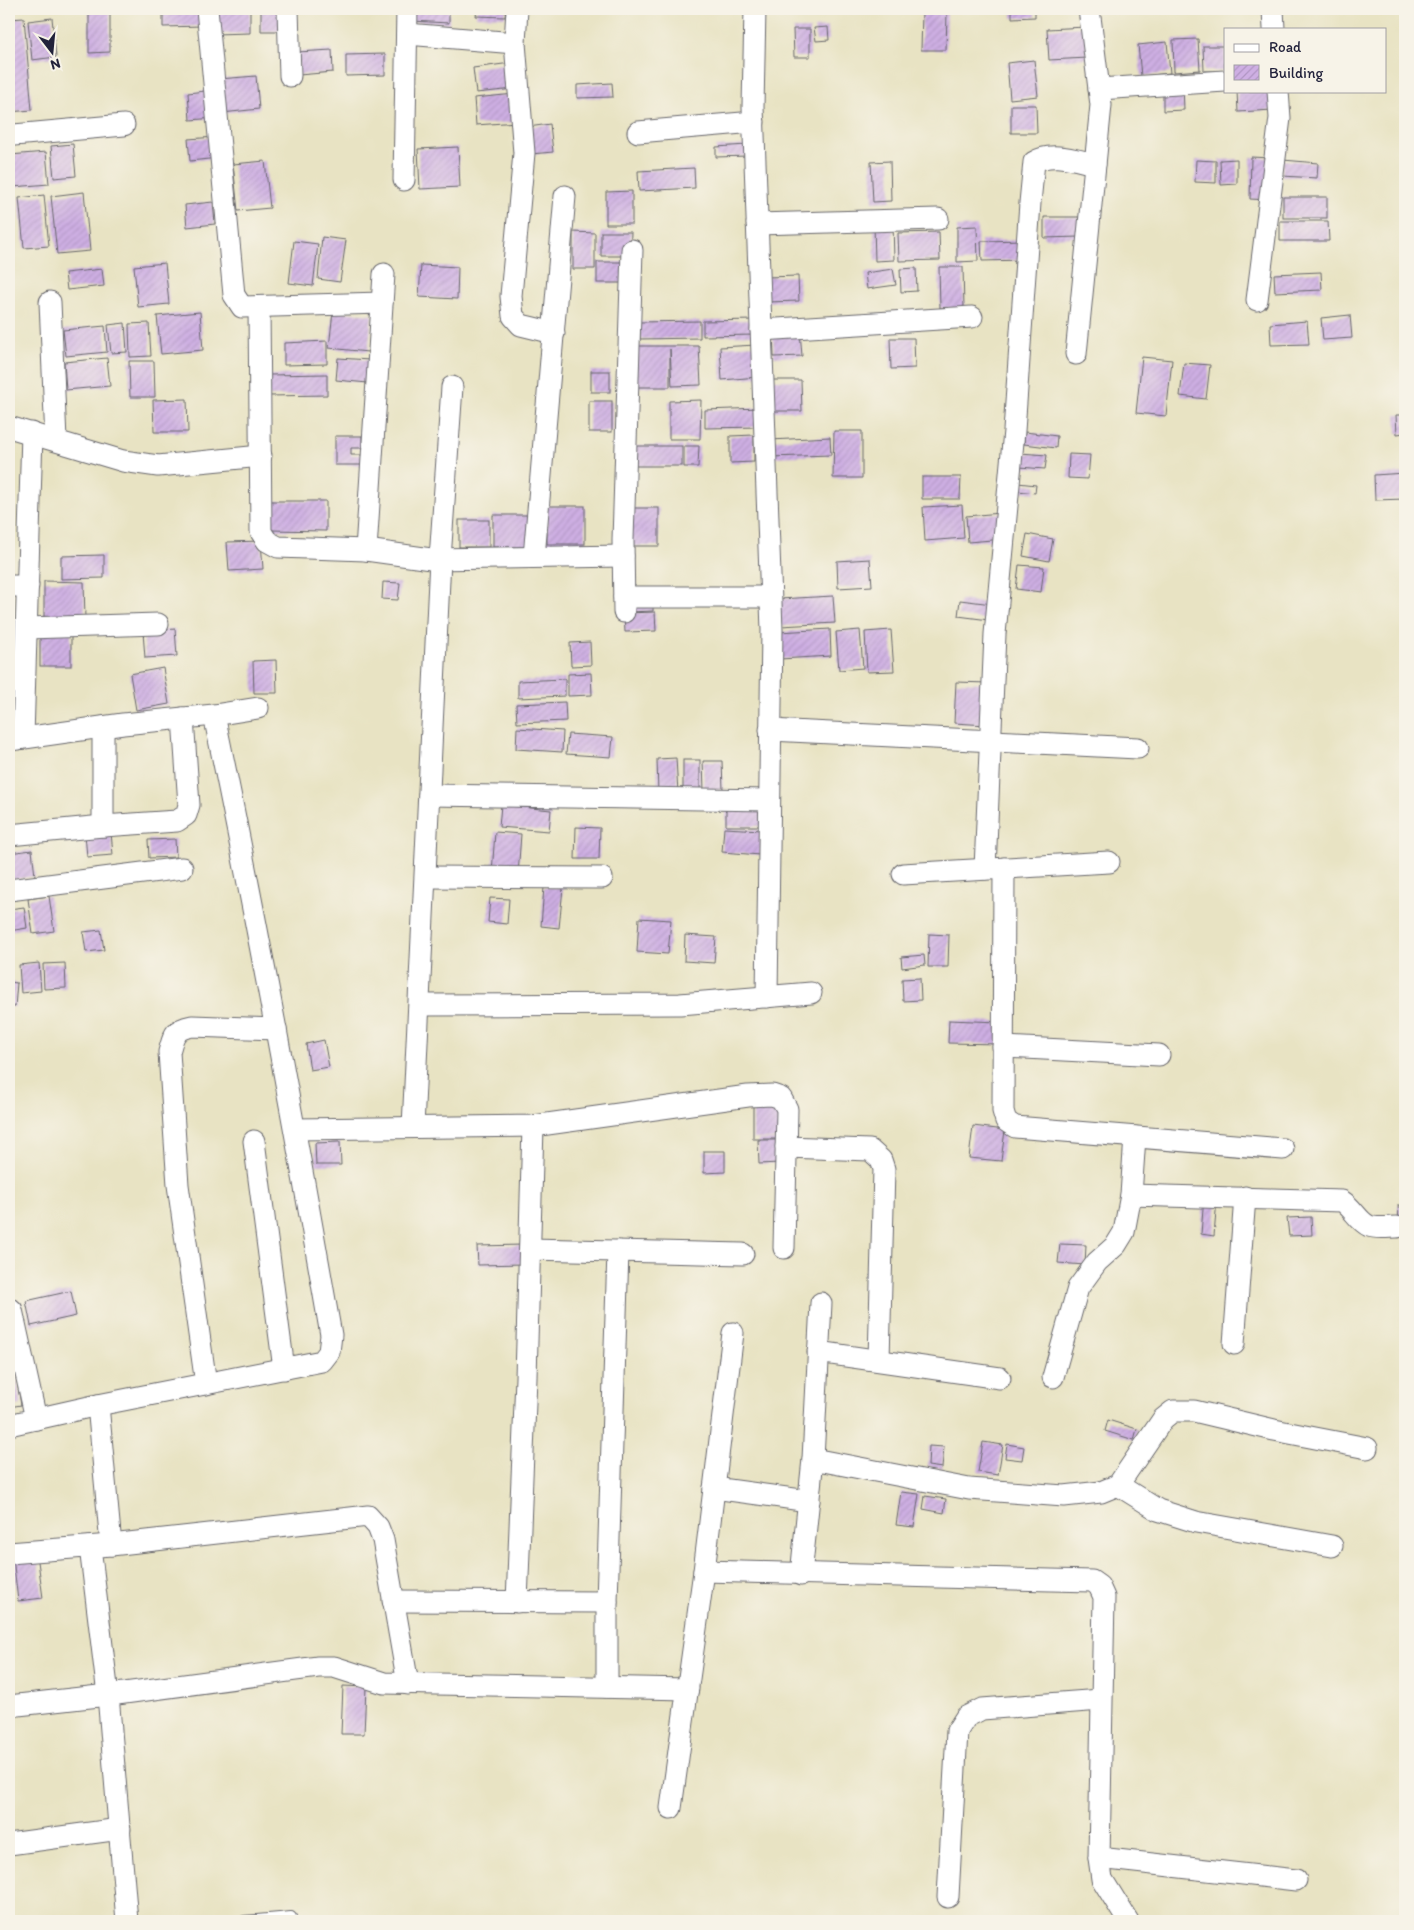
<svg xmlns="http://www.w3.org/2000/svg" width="1414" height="1930" font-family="Itim,sans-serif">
	<defs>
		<pattern id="building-hatch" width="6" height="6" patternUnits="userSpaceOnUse" patternTransform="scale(1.25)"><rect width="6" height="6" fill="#ceafe3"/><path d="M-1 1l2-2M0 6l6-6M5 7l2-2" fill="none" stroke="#b196c4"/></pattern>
	</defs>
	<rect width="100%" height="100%" fill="#f7f3e8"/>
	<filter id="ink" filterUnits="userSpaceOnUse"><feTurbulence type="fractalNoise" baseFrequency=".02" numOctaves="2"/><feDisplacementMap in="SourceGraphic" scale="10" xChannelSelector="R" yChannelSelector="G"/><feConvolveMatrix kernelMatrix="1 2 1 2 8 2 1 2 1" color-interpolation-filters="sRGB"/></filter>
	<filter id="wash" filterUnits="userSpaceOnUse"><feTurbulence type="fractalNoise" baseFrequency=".0096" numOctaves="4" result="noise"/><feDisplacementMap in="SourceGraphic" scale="20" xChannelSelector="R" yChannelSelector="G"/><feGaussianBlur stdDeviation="1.12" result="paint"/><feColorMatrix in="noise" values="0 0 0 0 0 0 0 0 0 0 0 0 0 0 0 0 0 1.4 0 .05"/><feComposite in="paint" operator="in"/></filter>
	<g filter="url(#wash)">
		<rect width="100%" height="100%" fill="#e8e3c3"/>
		<g id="blocks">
			<g fill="url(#building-hatch)">
				<path d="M 215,9 L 250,9 L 250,33 L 215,34 Z"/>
				<rect x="261" y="9" width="25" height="22"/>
				<path d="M 412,9 L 449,9 L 449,23 L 411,21 Z"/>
				<path d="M 477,9 L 506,9 L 505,17 L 476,16 Z"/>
				<path d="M 1012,9 L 1035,9 L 1035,17 L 1012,18 Z"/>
				<path d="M 89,11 L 110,11 L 110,52 L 89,53 Z"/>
				<path d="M 163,11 L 202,11 L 202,26 L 163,27 Z"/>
				<path d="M 922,12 L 947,12 L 946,50 L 921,50 Z"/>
				<path d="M 24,18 L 32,110 L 9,112 L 9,19 Z"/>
				<path d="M 52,18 L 56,57 L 32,60 L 28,21 Z"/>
				<path d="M 828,27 L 829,40 L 816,41 L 814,28 Z"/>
				<path d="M 1086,27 L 1087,58 L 1049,60 L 1047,29 Z"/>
				<path d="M 793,29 L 810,29 L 810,57 L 794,57 Z"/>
				<path d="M 1198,39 L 1200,70 L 1174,72 L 1173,40 Z"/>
				<path d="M 1167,42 L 1170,73 L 1141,76 L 1138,45 Z"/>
				<path d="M 1203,46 L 1225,46 L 1225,71 L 1204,71 Z"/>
				<path d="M 332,50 L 333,72 L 299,75 L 297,52 Z"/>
				<path d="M 385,54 L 385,75 L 346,76 L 346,55 Z"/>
				<path d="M 1034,60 L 1038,96 L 1010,99 L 1007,63 Z"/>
				<path d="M 511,63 L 514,89 L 476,93 L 473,68 Z"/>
				<path d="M 256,76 L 259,109 L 222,113 L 219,79 Z"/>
				<path d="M 612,83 L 613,97 L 577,98 L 577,85 Z"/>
				<path d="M 1183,85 L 1184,110 L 1163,111 L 1163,86 Z"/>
				<path d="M 213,90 L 215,118 L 190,120 L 188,93 Z"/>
				<path d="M 1237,91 L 1273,91 L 1273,110 L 1238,112 Z"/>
				<path d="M 515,94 L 517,122 L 476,125 L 474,98 Z"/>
				<path d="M 1011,105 L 1036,105 L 1037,133 L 1011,133 Z"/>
				<path d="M 550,124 L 553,152 L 531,154 L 528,127 Z"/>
				<path d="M 216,137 L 218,158 L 190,161 L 188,139 Z"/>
				<path d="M 73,144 L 76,176 L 54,178 L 51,146 Z"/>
				<path d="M 747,145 L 747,156 L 716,157 L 716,147 Z"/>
				<path d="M 458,147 L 460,187 L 420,189 L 418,149 Z"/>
				<path d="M 46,152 L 49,184 L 13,187 L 10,155 Z"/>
				<path d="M 1251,157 L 1270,158 L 1269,200 L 1250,199 Z"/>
				<path d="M 1237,159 L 1237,184 L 1221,185 L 1220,160 Z"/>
				<path d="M 1196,160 L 1216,161 L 1216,183 L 1195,182 Z"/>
				<path d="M 1283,160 L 1318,163 L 1317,178 L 1282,176 Z"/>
				<path d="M 265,161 L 270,208 L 238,211 L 233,164 Z"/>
				<path d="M 890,161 L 891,201 L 873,202 L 871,162 Z"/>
				<path d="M 694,168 L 695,188 L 639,191 L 638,171 Z"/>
				<path d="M 632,191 L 632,224 L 606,224 L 606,192 Z"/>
				<path d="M 84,192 L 90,251 L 57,254 L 51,196 Z"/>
				<path d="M 44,195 L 49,246 L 24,248 L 19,198 Z"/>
				<rect x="1283" y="197" width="44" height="21"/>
				<path d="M 213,202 L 215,224 L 187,227 L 185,205 Z"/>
				<path d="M 1044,217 L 1079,217 L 1079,237 L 1044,238 Z"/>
				<path d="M 1280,221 L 1328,221 L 1329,241 L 1280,241 Z"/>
				<path d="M 893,223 L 894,260 L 875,261 L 874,224 Z"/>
				<path d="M 977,226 L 978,261 L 957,262 L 957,227 Z"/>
				<path d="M 573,232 L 595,233 L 595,269 L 573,269 Z"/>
				<path d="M 601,232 L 631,232 L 630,256 L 601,256 Z"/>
				<path d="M 939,232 L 940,260 L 899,261 L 898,233 Z"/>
				<path d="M 322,237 L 346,240 L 340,282 L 318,279 Z"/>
				<path d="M 1024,240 L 1024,260 L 982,261 L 981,241 Z"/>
				<path d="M 294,241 L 318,244 L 313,286 L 289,283 Z"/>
				<rect x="597" y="262" width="31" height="21"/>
				<path d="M 165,263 L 169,304 L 138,307 L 134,266 Z"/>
				<path d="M 421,265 L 458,267 L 457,299 L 419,297 Z"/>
				<path d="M 939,267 L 963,267 L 964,308 L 940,308 Z"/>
				<path d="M 916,268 L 917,291 L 901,292 L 900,269 Z"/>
				<path d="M 102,269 L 104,286 L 67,290 L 65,273 Z"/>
				<path d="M 893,269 L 896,285 L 867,289 L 865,273 Z"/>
				<path d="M 1321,272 L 1322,290 L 1275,292 L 1274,274 Z"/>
				<path d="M 798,276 L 799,301 L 767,302 L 766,277 Z"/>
				<path d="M 333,311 L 372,315 L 368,352 L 329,348 Z"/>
				<path d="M 200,312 L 203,350 L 161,354 L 157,316 Z"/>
				<path d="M 1350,315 L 1352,338 L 1323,340 L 1321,318 Z"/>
				<path d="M 754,320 L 755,335 L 703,336 L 703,321 Z"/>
				<path d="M 700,321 L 700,338 L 640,339 L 639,322 Z"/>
				<path d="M 1307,321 L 1309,344 L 1271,345 L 1270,324 Z"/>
				<path d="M 125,323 L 127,352 L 111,353 L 108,325 Z"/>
				<path d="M 149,323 L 151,356 L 130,357 L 129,324 Z"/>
				<path d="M 105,326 L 107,352 L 66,356 L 63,330 Z"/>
				<path d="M 800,331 L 802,356 L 774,357 L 773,332 Z"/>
				<path d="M 890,338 L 914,338 L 915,368 L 891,369 Z"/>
				<path d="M 327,341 L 327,364 L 284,365 L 284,343 Z"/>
				<path d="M 756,345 L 758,377 L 722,380 L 720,347 Z"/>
				<path d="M 635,346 L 699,346 L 701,385 L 672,386 L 670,349 L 670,387 L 635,387 Z"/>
				<path d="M 1142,357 L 1172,360 L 1166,416 L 1136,413 Z"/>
				<path d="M 107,358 L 110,386 L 66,390 L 64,362 Z"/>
				<path d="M 338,358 L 370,360 L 368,383 L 336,380 Z"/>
				<path d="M 129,361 L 154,361 L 155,397 L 130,397 Z"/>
				<path d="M 1184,363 L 1210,365 L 1206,399 L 1180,396 Z"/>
				<rect x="591" y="371" width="19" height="21"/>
				<path d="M 327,374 L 327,395 L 269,396 L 269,375 Z"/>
				<path d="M 773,380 L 801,380 L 802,411 L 773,411 Z"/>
				<path d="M 187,399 L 188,432 L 154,432 L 153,400 Z"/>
				<path d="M 701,400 L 700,439 L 669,439 L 669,401 Z"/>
				<rect x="589" y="401" width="23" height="31"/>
				<path d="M 760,408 L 760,427 L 705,428 L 705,410 Z"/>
				<path d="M 1396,415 L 1405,415 L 1405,433 L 1397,434 Z"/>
				<path d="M 834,431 L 862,431 L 862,478 L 833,478 Z"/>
				<path d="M 1025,432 L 1057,436 L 1056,448 L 1024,444 Z"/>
				<path d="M 754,435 L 754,462 L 730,463 L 730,436 Z"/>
				<path d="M 335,436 L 362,436 L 362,448 L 351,448 L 351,455 L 362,455 L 362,465 L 335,465 Z"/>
				<path d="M 830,437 L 831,455 L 770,457 L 770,440 Z"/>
				<rect x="633" y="446" width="49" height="20"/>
				<path d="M 684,446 L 699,446 L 698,467 L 684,467 Z"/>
				<path d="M 1020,453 L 1047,455 L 1045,469 L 1019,467 Z"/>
				<path d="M 1069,454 L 1090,455 L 1088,479 L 1068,478 Z"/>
				<path d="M 1405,473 L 1405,499 L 1375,500 L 1374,475 Z"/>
				<path d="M 922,477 L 961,477 L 960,499 L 922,499 Z"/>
				<path d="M 1018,483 L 1036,485 L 1035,493 L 1018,491 Z"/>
				<path d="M 270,501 L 326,501 L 326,531 L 270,530 Z"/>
				<path d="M 962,505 L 964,538 L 925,541 L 923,507 Z"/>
				<rect x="547" y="506" width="38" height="38"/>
				<rect x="628" y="508" width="31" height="38"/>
				<path d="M 1001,513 L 1004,539 L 968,542 L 966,516 Z"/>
				<rect x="493" y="515" width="37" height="32"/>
				<rect x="459" y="520" width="30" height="27"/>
				<path d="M 1027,534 L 1053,539 L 1049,561 L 1023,556 Z"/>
				<path d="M 261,541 L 263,569 L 229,571 L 227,542 Z"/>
				<path d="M 104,555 L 104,578 L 61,579 L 61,556 Z"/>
				<path d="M 870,559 L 872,586 L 838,588 L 837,561 Z"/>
				<path d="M 1019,565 L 1044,567 L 1041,592 L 1016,589 Z"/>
				<path d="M 44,581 L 84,582 L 85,619 L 44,619 Z"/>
				<path d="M 383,582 L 400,583 L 398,600 L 382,599 Z"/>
				<path d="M 833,596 L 835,623 L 781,626 L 779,599 Z"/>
				<path d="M 653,599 L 653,611 L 629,612 L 628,600 Z"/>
				<path d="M 960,600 L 992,604 L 989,620 L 958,616 Z"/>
				<path d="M 655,612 L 656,631 L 625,632 L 624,613 Z"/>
				<rect x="9" y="621" width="5" height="27"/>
				<path d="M 175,629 L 177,656 L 145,658 L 143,632 Z"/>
				<path d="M 830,629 L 831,656 L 780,659 L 779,632 Z"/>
				<path d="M 860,630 L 863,668 L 839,670 L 836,632 Z"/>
				<path d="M 891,630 L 894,671 L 867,672 L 865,632 Z"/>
				<rect x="40" y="633" width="31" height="33"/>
				<path d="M 590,642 L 591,665 L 571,666 L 570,643 Z"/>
				<path d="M 276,660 L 277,693 L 254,693 L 253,661 Z"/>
				<path d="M 163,668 L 169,704 L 136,710 L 130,674 Z"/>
				<path d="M 591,673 L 592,695 L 568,696 L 568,674 Z"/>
				<path d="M 565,679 L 565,696 L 518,698 L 518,681 Z"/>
				<path d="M 956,682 L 988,683 L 987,725 L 954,723 Z"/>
				<path d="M 565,702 L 566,721 L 517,723 L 516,704 Z"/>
				<path d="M 517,728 L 563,731 L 562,752 L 516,749 Z"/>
				<path d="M 568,734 L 613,737 L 611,757 L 566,754 Z"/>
				<path d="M 676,758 L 678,793 L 658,794 L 657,759 Z"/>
				<rect x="683" y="760" width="17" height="31"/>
				<path d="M 703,761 L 722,761 L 723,790 L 704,791 Z"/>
				<path d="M 501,805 L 551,810 L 549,831 L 499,827 Z"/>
				<path d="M 726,807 L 763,808 L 763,826 L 726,826 Z"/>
				<path d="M 576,827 L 600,828 L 599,859 L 575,859 Z"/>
				<path d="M 724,828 L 762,830 L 760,855 L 722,852 Z"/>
				<path d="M 111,832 L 113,855 L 87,857 L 85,834 Z"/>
				<path d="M 495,832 L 521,834 L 518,875 L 492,873 Z"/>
				<path d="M 175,839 L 176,857 L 149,858 L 148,840 Z"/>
				<path d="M 32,850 L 35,876 L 10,880 L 9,853 Z"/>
				<path d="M 544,887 L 563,888 L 559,928 L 541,926 Z"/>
				<path d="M 49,896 L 54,931 L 33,934 L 28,899 Z"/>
				<path d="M 490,898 L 509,899 L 507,924 L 488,922 Z"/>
				<path d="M 24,907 L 27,928 L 9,931 L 9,909 Z"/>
				<path d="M 639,918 L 671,920 L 668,954 L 637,952 Z"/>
				<path d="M 101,930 L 104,950 L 86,952 L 83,932 Z"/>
				<path d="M 929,934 L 949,935 L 948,967 L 928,967 Z"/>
				<path d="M 685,935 L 716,937 L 714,963 L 684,961 Z"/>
				<path d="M 924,955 L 925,965 L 902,968 L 901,957 Z"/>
				<path d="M 39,963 L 41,991 L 21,993 L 19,965 Z"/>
				<path d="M 65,963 L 66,988 L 44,989 L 43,964 Z"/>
				<path d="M 920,978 L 921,1000 L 903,1001 L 902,979 Z"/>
				<path d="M 9,982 L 17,983 L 15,1007 L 9,1007 Z"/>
				<path d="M 949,1020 L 999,1022 L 999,1044 L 948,1043 Z"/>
				<path d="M 324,1040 L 329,1067 L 310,1070 L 306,1044 Z"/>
				<path d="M 780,1104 L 780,1139 L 753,1139 L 753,1105 Z"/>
				<path d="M 973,1126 L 1005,1130 L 1001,1161 L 969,1158 Z"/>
				<path d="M 758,1140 L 779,1140 L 779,1163 L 759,1164 Z"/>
				<path d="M 340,1142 L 341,1165 L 316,1165 L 315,1143 Z"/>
				<path d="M 704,1151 L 725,1151 L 725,1172 L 704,1173 Z"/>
				<path d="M 1204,1197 L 1217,1199 L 1214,1236 L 1201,1234 Z"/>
				<path d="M 1398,1205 L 1405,1205 L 1405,1223 L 1399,1224 Z"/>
				<path d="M 1311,1217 L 1312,1235 L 1289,1236 L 1287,1218 Z"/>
				<path d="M 1060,1244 L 1086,1245 L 1085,1265 L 1058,1263 Z"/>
				<path d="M 523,1245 L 523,1264 L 478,1265 L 477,1246 Z"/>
				<path d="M 71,1291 L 76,1316 L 31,1326 L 26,1301 Z"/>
				<path d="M 14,1364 L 21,1405 L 9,1407 L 9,1365 Z"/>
				<path d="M 1108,1420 L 1137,1429 L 1134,1440 L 1105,1431 Z"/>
				<path d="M 983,1442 L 1003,1445 L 998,1475 L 978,1472 Z"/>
				<path d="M 1007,1444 L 1024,1447 L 1022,1460 L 1005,1458 Z"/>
				<path d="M 929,1446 L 944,1447 L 942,1468 L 928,1466 Z"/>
				<path d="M 901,1492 L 919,1494 L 914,1527 L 896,1525 Z"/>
				<path d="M 925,1496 L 946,1499 L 944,1513 L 923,1509 Z"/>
				<path d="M 37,1554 L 43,1598 L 18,1601 L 13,1557 Z"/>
				<path d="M 343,1686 L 366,1687 L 364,1734 L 341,1734 Z"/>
			</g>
		</g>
	</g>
	<g filter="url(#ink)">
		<use href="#blocks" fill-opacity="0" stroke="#67666b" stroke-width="1"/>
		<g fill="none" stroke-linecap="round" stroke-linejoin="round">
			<defs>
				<path id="lane" d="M 244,1921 L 291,1917"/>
				<g id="street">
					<path d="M 207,9 L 234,295 L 242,307 L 382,303"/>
					<path d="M 288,9 L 290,76"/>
					<path d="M 517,9 L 515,43 L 524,153 L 511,296 L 513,316 L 521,325 L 554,333"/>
					<path d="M 755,9 L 753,107 L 772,630 L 767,997"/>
					<path d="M 1273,9 L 1274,29"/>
					<path d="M 407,34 L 515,43"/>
					<path d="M 1099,89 L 1225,81"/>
					<path d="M 638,132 L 754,122"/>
					<path d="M 9,135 L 14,135 L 124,125"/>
					<path d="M 404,180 L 407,9"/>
					<path d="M 757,224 L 938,219"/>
					<path d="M 1257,300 L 1280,118 L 1278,91"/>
					<path d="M 50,302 L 56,440"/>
					<path d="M 259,307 L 261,532 L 267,541 L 278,547 L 366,550 L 431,559 L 623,556"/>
					<path d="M 761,330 L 972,317"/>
					<path d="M 1076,354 L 1101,105 L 1089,9"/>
					<path d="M 9,427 L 123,461 L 158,466 L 261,456"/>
					<path d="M 366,550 L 384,274"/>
					<path d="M 534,557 L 565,196"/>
					<path d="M 9,586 L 28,586"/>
					<path d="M 624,597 L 770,597"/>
					<path d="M 624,612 L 623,540 L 632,250"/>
					<path d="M 27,628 L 158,624"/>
					<path d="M 770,730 L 1138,748"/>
					<path d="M 23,738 L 32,433"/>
					<path d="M 10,740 L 123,724 L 214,715 L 258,708"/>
					<path d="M 429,795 L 769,800"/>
					<path d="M 103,826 L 103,727"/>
					<path d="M 9,835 L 103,826 L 177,821 L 186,815 L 189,805 L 183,718"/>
					<path d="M 1004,868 L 1003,1111 L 1006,1121 L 1015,1127 L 1283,1149"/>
					<path d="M 985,869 L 995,634 L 1014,431 L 1030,203 L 1034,162 C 1051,151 1076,160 1095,164"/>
					<path d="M 903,874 L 1109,862"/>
					<path d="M 426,877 L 602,878"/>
					<path d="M 9,890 L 182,868"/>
					<path d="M 420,1005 L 680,1004 L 811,993"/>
					<path d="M 1003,1047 L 1159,1055"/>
					<path d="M 413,1127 L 440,559 L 452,387"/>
					<path d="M 295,1129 L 533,1126 L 748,1096 L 772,1095 L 781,1098 L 787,1109 L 784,1248"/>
					<path d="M 254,1141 L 284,1369"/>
					<path d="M 786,1147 L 870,1150 L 881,1160 L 884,1169 L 879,1360"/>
					<path d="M 1131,1195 L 1342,1201 C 1353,1208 1359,1222 1369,1226 C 1376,1229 1389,1227 1397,1227"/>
					<path d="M 530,1249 L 743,1254"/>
					<path d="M 12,1310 L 36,1419"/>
					<path d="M 1234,1344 L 1245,1197"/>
					<path d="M 818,1352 L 1000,1378"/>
					<path d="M 1053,1377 L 1078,1288 L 1097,1262 L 1116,1245 L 1124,1232 L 1131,1195 L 1135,1137"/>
					<path d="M 206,1384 L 178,1185 L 169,1052 C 174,1035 173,1030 192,1026 L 276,1029"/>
					<path d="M 98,1405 L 111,1545"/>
					<path d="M 9,1425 L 98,1405 L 322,1361 L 329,1352 L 331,1335 C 295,1128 257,921 214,715"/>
					<path d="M 813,1459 L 969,1489 L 1064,1496 L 1101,1492 L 1118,1485 L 1163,1419 L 1173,1411 L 1194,1411 L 1274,1430 L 1367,1448"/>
					<path d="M 1118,1485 L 1158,1510 L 1196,1522 L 1332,1546"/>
					<path d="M 714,1488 L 809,1501"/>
					<path d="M 90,1547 L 108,1695 L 127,1921"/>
					<path d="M 9,1553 L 111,1545 L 368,1516 L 378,1527 L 383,1540 L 408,1684"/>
					<path d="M 704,1571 L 1092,1581 L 1099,1586 L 1104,1597 L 1099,1858 L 1102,1879 L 1128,1921"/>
					<path d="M 801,1575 L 813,1459 L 821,1303"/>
					<path d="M 393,1601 L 607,1602"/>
					<path d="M 517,1602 L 526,1378 L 533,1126"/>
					<path d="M 607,1687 L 607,1602 L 618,1251"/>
					<path d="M 9,1706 L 117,1694 L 318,1667 L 334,1667 L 384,1683 L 688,1689"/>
					<path d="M 671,1808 L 704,1571 L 733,1333"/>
					<path d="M 9,1844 L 120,1829"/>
					<path d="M 1099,1858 L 1296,1880"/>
					<path d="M 948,1897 L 957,1731 L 966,1717 L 982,1709 L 1101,1700"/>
				</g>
			</defs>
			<use href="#lane" stroke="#67666b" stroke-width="12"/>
			<use href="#street" stroke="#67666b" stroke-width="23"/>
			<use href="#lane" stroke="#fff" stroke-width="10"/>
			<use href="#street" stroke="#fff" stroke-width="21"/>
		</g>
	</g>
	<rect width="1414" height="1930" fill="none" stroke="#f7f3e8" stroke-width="30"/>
	<rect x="1224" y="28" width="162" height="65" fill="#f7f3e8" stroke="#a29fa3"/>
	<rect x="1234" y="44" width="25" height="8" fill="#ffffff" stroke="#a29fa3"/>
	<text x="1269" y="52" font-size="15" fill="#22223b">Road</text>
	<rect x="1234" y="65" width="25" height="15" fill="url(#building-hatch)" stroke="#a29fa3"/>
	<text x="1269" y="78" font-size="15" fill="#22223b">Building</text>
	<g transform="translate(52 52) rotate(164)" stroke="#f7f3e8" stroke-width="4" paint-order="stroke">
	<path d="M0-4L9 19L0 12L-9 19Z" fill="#22223b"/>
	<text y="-8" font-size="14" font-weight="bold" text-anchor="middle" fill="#22223b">N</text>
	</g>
</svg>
